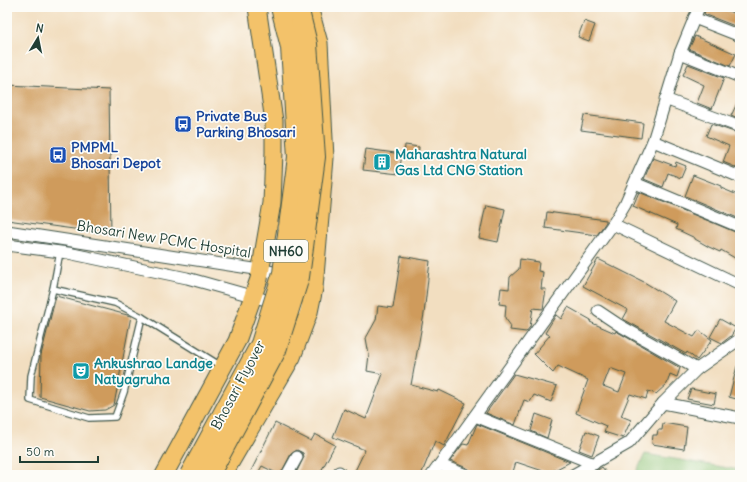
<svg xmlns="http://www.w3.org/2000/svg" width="747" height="482" font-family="Delius,sans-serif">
	<rect width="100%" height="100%" fill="#fdfcf7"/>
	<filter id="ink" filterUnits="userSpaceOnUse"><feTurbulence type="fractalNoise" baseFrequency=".025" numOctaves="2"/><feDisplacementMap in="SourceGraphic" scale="8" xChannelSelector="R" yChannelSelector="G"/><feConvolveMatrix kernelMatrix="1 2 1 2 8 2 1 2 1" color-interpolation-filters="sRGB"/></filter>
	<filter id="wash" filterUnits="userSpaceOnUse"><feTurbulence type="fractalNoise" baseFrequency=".012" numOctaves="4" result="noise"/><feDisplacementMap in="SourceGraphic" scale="16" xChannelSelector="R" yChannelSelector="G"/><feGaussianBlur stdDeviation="0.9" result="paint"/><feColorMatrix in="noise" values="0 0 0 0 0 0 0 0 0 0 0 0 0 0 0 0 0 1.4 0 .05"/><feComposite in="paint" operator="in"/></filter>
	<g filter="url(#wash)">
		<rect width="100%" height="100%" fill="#f2dec0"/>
		<path fill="#8dc376" stroke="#568055" d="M 645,454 L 740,470 L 740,475 L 635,475 Z"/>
		<g id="blocks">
			<g fill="#cf9b5c" fill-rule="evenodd">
				<path d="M 706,7 L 719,7 L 740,16 L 740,28 L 704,14 Z"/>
				<path d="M 584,21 L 595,25 L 589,41 L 578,37 Z"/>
				<path d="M 695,36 L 736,54 L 730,66 L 689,49 Z"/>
				<path d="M 688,64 L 724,78 L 712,109 L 697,103 L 704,85 L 683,75 Z"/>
				<path d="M 7,85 L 109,90 L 111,234 L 7,220 Z"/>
				<path d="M 740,97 L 740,120 L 731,116 Z"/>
				<path d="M 584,115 L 643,123 L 641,138 L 581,130 Z"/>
				<path d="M 711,124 L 740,134 L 740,169 L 723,162 L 729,146 L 706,136 Z"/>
				<path d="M 405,145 L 419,147 L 418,158 L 404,156 Z"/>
				<path d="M 366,149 L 402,154 L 399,174 L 363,170 Z"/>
				<path d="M 653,158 L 675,166 L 676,162 L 686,166 L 681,178 L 668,173 L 663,187 L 644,179 Z"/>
				<path d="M 693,175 L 721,186 L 721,188 L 740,196 L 740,219 L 685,196 Z"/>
				<path d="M 639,192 L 740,234 L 740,261 L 721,250 L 720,252 L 709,247 L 695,239 L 695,238 L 676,229 L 677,225 L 633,206 Z"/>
				<path d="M 486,205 L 505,209 L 498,242 L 479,238 Z"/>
				<path d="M 547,212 L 606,220 L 606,222 L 597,235 L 545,228 Z"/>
				<path d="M 401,256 L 430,261 L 424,314 L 411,385 L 438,392 L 439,390 L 466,403 L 444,446 L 435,441 L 421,475 L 353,475 L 365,450 L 333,437 L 344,409 L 366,419 L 383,374 L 367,371 L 369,355 L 366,338 L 376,320 L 378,306 L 393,308 Z"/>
				<path d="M 520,259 L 539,262 L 538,271 L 543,272 L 541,289 L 546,289 L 543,309 L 533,308 L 530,327 L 526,332 L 510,330 L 511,326 L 505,318 L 506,305 L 499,304 L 501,288 L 509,289 L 510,277 L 519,269 Z"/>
				<path d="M 598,259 L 644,282 L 675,301 L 664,321 L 694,337 L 699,330 L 712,340 L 697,360 L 687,352 L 686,354 L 623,319 L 628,310 L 583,286 Z"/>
				<path d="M 56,296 L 131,316 L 114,405 L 105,410 L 90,411 L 40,397 L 41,355 Z"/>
				<path d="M 568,307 L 591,320 L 590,322 L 615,333 L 616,331 L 680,368 L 677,377 L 670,374 L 667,384 L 656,394 L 648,391 L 646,399 L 630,394 L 621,416 L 631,420 L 623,438 L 604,432 L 606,426 L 576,413 L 588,380 L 558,366 L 553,373 L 534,354 L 550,335 L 545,333 L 556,315 L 561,319 ZM 610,368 L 626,374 L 619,392 L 603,386 Z"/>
				<path d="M 720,319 L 736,328 L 731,336 L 722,343 L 710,337 Z"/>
				<path d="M 737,366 L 740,367 L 740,400 L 729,397 Z"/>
				<path d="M 514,374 L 557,386 L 551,402 L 534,395 L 530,402 L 524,400 L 515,425 L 486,413 Z"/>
				<path d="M 691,389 L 716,394 L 714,404 L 687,399 Z"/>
				<path d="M 536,414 L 552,420 L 547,438 L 531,431 Z"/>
				<path d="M 275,423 L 311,441 L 315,434 L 335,445 L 319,475 L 295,475 L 304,457 L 303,453 L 297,450 L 291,454 L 280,475 L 262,466 L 257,475 L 249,475 Z"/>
				<path d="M 663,423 L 687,427 L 684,449 L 652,444 L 653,435 L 657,435 L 658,430 L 662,430 Z"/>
				<path d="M 477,424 L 570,462 L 549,473 L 516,462 L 512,475 L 473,475 L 469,469 L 450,461 L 463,444 L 468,445 Z"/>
				<path d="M 586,431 L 599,436 L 592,455 L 579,450 Z"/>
				<path d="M 602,467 L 608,475 L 587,475 L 598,470 Z"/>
			</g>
		</g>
	</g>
	<g filter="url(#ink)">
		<use href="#blocks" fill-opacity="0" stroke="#3f5549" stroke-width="1"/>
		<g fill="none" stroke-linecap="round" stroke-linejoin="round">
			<defs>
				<g id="lane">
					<path d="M 53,289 L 115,303 L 142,317 L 124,392 L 115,417 L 89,418 L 30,400 L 31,376 Z"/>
					<path d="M 53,289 L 60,252"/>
					<path d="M 142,317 L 221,366"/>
				</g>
				<g id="street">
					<path d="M 694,18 L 740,36"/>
					<path d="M 680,53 L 740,77"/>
					<path d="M 665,99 L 740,127"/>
					<path d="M 653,141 L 740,177"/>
					<path d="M 635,183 L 740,227"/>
					<path d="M 613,224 L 740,285"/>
					<path d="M 7,231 L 287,274"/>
					<path d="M 7,245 L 68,253 L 187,278 L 309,312"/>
					<path d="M 598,311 L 619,325 L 697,369"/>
					<path d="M 663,403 L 740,418"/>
					<path d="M 475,416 L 594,464"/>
					<path d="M 440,465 L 466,475"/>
					<path d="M 287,475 L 297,457"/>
					<path d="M 338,475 L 339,472"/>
					<path d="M 432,475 L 613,224 L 625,204 L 653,141 L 680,53 L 699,7"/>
					<path d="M 573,475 L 629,443 L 663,403 L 697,369 L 740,339"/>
				</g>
				<g id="primary">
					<path d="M 164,475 L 237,341 L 259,279 L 272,203 L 274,152 L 274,121 L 257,7"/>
					<path d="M 223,475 L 292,357 L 309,312 L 314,288 L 325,158 L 319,43 L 309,7"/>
				</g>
			</defs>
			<use href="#lane" stroke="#3f5549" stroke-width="8"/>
			<use href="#street" stroke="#3f5549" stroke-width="13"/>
			<use href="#primary" stroke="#3f5549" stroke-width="19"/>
			<use href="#lane" stroke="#fff" stroke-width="5.5"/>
			<use href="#street" stroke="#fff" stroke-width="11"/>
			<use href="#primary" stroke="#f3c26a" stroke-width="17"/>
			<defs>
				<g id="highway-bridge">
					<path d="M 190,475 L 261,344 L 283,273 L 298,157 L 291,47 L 281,7"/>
					<path d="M 209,475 L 276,350 L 299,277 L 315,157 L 307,44 L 298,7"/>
				</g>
			</defs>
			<use href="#highway-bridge" stroke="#3f5549" stroke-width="22" stroke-linecap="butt"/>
			<use href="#highway-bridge" stroke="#f3c26a" stroke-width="20"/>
		</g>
	</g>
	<defs>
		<symbol id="bus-square" viewBox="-11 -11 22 22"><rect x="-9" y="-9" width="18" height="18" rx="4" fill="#1a4fb4" stroke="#fdfcf7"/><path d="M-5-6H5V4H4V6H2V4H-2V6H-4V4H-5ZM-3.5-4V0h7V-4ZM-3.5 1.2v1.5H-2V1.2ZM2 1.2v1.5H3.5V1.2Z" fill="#fff"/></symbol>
		<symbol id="building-square" viewBox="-11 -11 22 22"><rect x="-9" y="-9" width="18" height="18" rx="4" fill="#0f9aa8" stroke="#fdfcf7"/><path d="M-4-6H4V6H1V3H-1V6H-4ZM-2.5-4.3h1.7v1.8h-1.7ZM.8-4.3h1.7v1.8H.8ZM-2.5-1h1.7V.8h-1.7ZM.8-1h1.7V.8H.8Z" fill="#fff"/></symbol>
		<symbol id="theatre-square" viewBox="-11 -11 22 22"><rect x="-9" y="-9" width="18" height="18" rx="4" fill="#0f9aa8" stroke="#fdfcf7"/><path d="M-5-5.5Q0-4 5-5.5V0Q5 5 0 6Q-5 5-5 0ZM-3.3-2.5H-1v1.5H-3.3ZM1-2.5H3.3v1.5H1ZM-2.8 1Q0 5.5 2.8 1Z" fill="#fff"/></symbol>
	</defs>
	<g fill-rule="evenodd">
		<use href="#bus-square" x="173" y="114" width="20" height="20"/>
		<use href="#bus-square" x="48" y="145" width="20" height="20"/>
		<use href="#building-square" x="372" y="152" width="20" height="20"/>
		<use href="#theatre-square" x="71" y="361" width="20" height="20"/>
	</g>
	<g text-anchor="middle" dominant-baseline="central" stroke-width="3.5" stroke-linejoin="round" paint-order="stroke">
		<rect fill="#fdfcf7" stroke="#62766e" stroke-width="1" x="264" y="240" width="44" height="22" rx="3"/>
		<g font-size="13" font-weight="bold" fill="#1f3d34">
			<text x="286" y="251">NH60</text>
		</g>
		<g font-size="14" font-weight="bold" fill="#164399" stroke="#fdfcf7" text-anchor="start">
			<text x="196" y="116">Private Bus<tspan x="196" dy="16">Parking Bhosari</tspan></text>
			<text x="71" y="147">PMPML<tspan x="71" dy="16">Bhosari Depot</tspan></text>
		</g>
		<g font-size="14" font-weight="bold" fill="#0d838f" stroke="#fdfcf7" text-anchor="start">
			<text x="395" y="154">Maharashtra Natural<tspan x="395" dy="16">Gas Ltd CNG Station</tspan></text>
			<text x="94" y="363">Ankushrao Landge<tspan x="94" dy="16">Natyagruha</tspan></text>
		</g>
		<g font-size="14" fill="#1f3d34" stroke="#fdfcf7">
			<text transform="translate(164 239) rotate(9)">Bhosari New PCMC Hospital</text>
			<text transform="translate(238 385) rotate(-62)">Bhosari Flyover</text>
		</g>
	</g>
	<rect width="747" height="482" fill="none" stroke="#fdfcf7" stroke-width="24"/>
	<g transform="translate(38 38) rotate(10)" stroke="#fdfcf7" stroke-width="3" paint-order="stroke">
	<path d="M0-3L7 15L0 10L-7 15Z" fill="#1f3d34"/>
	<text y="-6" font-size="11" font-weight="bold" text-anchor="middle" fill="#1f3d34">N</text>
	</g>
	<path d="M20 456v6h78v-6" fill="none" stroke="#1f3d34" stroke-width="2"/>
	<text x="26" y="456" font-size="12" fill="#1f3d34" stroke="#fdfcf7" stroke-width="3" paint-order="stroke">50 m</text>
</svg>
